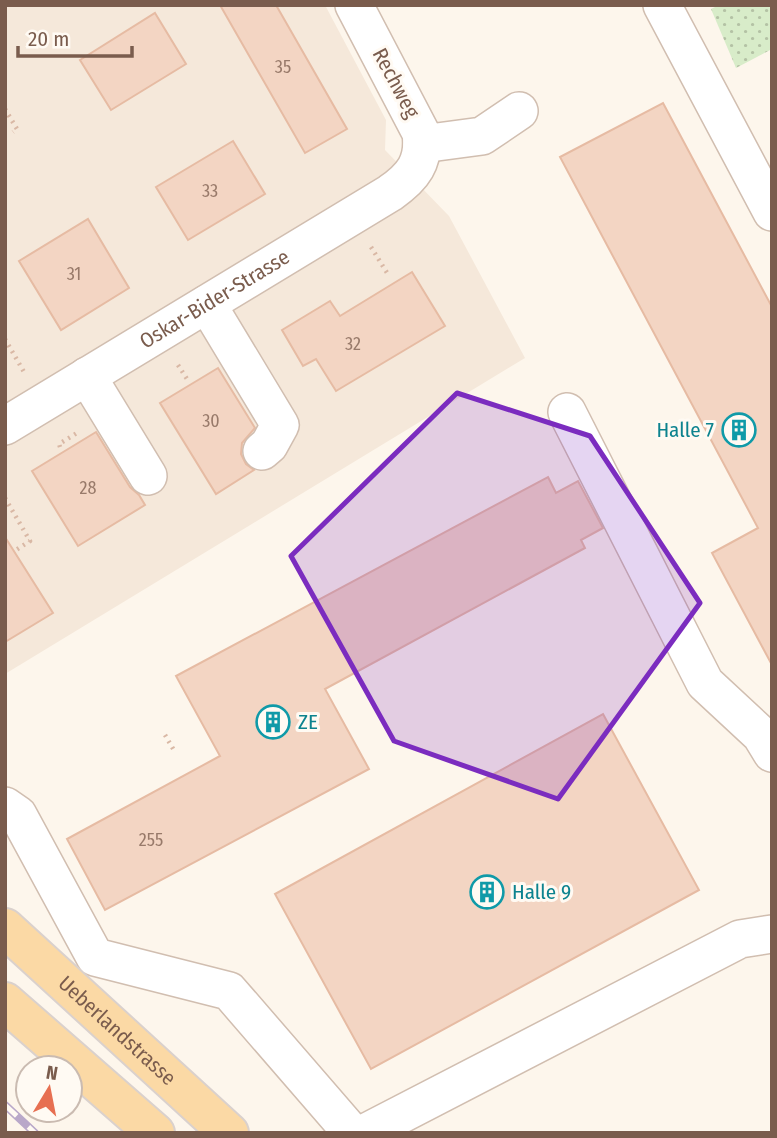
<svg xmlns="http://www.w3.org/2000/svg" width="777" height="1138" font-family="'Fira Sans Condensed',sans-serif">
	<defs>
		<pattern id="grass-dots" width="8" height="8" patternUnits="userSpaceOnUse" patternTransform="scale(1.75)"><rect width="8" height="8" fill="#d8ecc9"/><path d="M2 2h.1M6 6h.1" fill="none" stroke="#b4c2a5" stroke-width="1.8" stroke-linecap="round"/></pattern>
	</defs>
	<rect width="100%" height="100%" fill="#fdf6ec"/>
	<path fill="#f5e8da" d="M 5,5 L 325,5 L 386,120 L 385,150 L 449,216 L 525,358 L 5,674 Z"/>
	<path fill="url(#grass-dots)" d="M 719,5 L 772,5 L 772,49 L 736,68 L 711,9 Z"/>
	<g fill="#f3d5c3" stroke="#e6bba3" stroke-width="2">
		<path d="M 220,5 L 276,5 L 347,129 L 305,153 Z"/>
		<path d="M 155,13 L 186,64 L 111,110 L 80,60 Z"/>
		<path d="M 663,103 L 772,307 L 772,665 L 712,553 L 758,528 L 560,157 Z"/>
		<path d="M 233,141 L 265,194 L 188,240 L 156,187 Z"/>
		<path d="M 88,219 L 129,288 L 61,330 L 19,261 Z"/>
		<path d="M 412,272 L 445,326 L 336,391 L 316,359 L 303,366 L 282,330 L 330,301 L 340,316 Z"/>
		<path d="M 218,368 L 255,428 L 242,443 L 241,454 L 246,464 L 254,470 L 216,494 L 160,403 Z"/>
		<path d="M 96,432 L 130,487 L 139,495 L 145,505 L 78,546 L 32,471 Z"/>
		<path d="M 548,477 L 556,493 L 578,481 L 603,528 L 581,540 L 585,548 L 325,689 L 369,769 L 105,910 L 67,839 L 220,756 L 176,676 Z"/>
		<path d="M 5,537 L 53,613 L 5,642 Z"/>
		<path d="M 603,714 L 699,890 L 371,1069 L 275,894 Z"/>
	</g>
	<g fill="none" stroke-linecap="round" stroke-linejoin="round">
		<defs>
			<g id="minor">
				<path d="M 662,5 L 772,212"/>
				<path d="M 422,144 L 482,136 L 519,111"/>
				<path d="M 207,304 L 280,425 L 269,445 L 262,451"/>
				<path d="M 87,376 L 148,476"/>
				<path d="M 567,412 L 705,683 L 761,735 L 772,753"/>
				<path id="s1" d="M 5,426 L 390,193 C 413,177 425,162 421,133 L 354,5"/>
				<path d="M 5,806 L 18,815 L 95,957 L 229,991 L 352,1133"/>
				<path d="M 365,1133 L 740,939 L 772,934"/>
			</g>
			<g id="major">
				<path id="s2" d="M 5,928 L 229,1133"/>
				<path d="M 5,1002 L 155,1133"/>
			</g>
		</defs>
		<use href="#minor" stroke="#d1beb0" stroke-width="40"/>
		<use href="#major" stroke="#dad1cd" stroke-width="42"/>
		<g stroke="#d9b8a5" stroke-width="4.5" stroke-dasharray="2 5" stroke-linecap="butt">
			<path d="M 5,109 L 17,129 L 13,132"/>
			<path d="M 371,247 L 389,276"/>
			<path d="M 5,339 L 24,372"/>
			<path d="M 178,365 L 187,379"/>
			<path d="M 60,447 L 59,444 L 77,433"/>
			<path d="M 5,498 L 30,541 L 16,550"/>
			<path d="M 165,735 L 175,752"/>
		</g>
		<use href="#minor" stroke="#fff" stroke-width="37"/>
		<use href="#major" stroke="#fbd9a5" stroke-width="38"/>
		<defs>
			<path id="rail" d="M 5,1105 L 35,1133"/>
		</defs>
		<use href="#rail" stroke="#b9a8c9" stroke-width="8"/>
		<use href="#rail" stroke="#fffaf3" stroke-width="5" stroke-dasharray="16" stroke-linecap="butt"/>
	</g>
	<path fill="#7b2cbf" fill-opacity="0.2" stroke="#7b2cbf" stroke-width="5" stroke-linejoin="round" d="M 457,393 L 590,436 L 700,603 L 558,799 L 394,741 L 291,556 Z"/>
	<defs>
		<symbol id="building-ring" viewBox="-11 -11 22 22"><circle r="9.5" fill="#fffaf3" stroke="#0f9aa8" stroke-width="1.5"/><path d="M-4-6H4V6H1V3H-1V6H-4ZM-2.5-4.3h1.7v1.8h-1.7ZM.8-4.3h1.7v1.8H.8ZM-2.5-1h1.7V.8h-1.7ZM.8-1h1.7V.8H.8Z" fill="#0f9aa8"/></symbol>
	</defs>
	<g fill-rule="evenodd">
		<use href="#building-ring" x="720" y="411" width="38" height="38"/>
		<use href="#building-ring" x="254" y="703" width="38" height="38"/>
		<use href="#building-ring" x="468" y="873" width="38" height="38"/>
	</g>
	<g text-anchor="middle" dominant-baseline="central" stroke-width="6" stroke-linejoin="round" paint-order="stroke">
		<g font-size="18" fill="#987a6a">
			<text x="283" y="67">35</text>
			<text x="210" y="191">33</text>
			<text x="74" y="274">31</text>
			<text x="353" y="344">32</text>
			<text x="211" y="421">30</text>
			<text x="88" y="488">28</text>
			<text x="151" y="840">255</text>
		</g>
		<g font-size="21" fill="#7a5c4d" stroke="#fffaf3">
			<text transform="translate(396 83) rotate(62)">Rechweg</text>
			<text stroke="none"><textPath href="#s1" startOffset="245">Oskar-Bider-Strasse</textPath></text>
			<text stroke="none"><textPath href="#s2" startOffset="152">Ueberlandstrasse</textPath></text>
		</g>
		<g font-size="21" fill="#0d838f" stroke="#fffaf3" text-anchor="start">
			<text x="714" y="430" text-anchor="end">Halle 7</text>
			<text x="298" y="722">ZE</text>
			<text x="512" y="892">Halle 9</text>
		</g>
	</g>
	<rect width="777" height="1138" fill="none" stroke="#7a5c4d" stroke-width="14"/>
	<g transform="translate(49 1089) rotate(10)"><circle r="33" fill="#fffaf3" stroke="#cabbb1" stroke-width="2"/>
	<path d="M0-5L12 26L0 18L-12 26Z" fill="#e76f51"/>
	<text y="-10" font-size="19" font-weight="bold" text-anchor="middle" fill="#7a5c4d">N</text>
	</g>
	<path d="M18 46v10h114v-10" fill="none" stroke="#7a5c4d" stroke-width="3.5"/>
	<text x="28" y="46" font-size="21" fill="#7a5c4d" stroke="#fffaf3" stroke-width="5" paint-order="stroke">20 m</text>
</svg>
